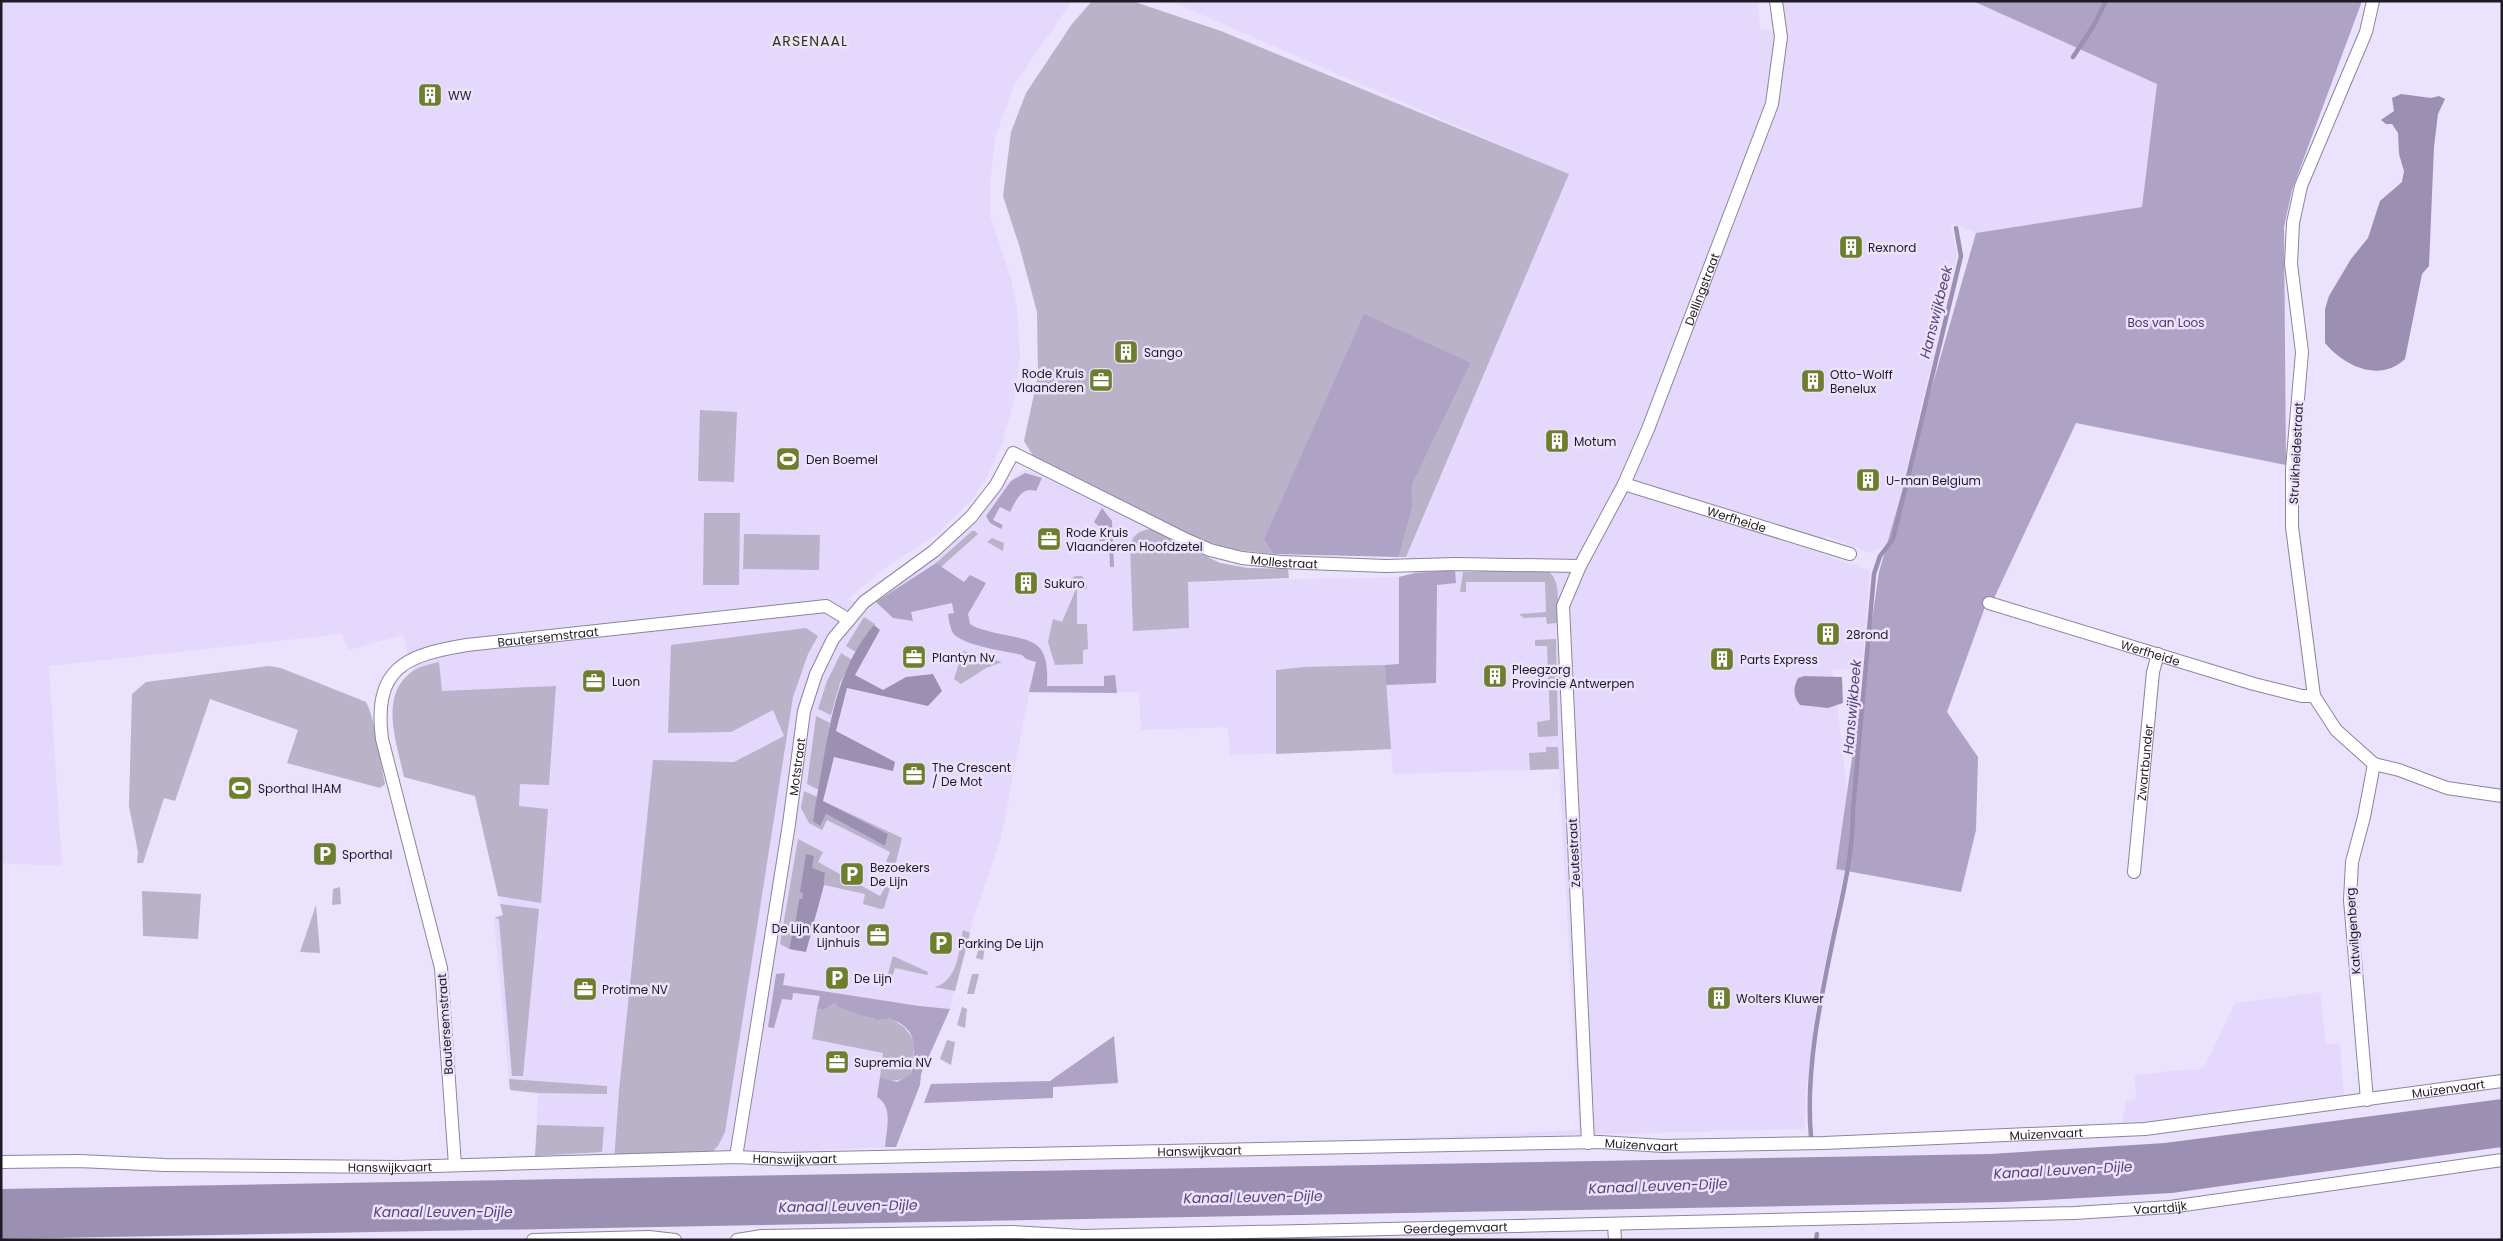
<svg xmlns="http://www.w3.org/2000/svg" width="2503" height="1241" font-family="Poppins,sans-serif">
	<rect width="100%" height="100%" fill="#ebe2fd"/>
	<g fill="#e4d9fc">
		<path d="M 1,1 L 1072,1 L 1014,85 L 995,138 L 990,184 L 990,216 L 1011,279 L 1017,308 L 1020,355 L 1014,401 L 1002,444 L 987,477 L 970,502 L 938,533 L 885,568 L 847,600 L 871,604 L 1001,487 L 1024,470 L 1039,472 L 1150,529 L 1140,531 L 1130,546 L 1134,631 L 1187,582 L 1399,577 L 1414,573 L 1406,557 L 1568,174 L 1170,1 L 1758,1 L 1760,29 L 1783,33 L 1780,1 L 1973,1 L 2157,84 L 2142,207 L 1976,233 L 1950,222 L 1957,255 L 1890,539 L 1885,545 L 1871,553 L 1826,536 L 1822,554 L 1870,571 L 1862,668 L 1833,670 L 1849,807 L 1849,849 L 1818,996 L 1806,1091 L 1804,1129 L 1375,1140 L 1579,1130 L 1559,769 L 1393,774 L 1391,749 L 1230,755 L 1228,727 L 1141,730 L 1139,692 L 1029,693 L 1001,838 L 975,914 L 950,1009 L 921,1074 L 920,1085 L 896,1147 L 709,1155 L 535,1158 L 538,1094 L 510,1090 L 494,918 L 503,915 L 475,796 L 404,777 L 392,720 L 398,686 L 413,670 L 403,635 L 348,650 L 342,634 L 49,666 L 62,866 L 1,863 Z"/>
		<path d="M 2320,992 L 2326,1043 L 2340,1044 L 2344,1095 L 2122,1125 L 2126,1101 L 2137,1098 L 2134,1075 L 2204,1068 L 2235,1003 Z"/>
	</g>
	<g fill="#b9b2c8">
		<path d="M 1092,1 L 1132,1 L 1221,31 L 1569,174 L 1406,557 L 1399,557 L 1413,505 L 1412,485 L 1471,363 L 1264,540 L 1273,554 L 1229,549 L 1197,538 L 1033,456 L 1024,441 L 1038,376 L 1037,312 L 1019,245 L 1003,196 L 1011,132 L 1026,93 L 1072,24 Z"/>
		<path d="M 700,410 L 737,412 L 734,482 L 698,481 Z"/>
		<path d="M 704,513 L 740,513 L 739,585 L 703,585 Z"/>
		<path d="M 1150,529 L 1220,563 L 1248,568 L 1288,569 L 1289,578 L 1188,582 L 1189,628 L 1133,631 L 1130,546 C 1133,535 1138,531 1150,529 Z"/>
		<path d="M 972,531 L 975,531 L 978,534 L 941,567 L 936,563 Z"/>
		<path d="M 744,534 L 820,535 L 819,570 L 743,569 Z"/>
		<path d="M 992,538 L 1004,543 L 1003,551 L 987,542 Z"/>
		<path d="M 1544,569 C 1563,576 1557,606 1557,623 L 1547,624 L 1546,617 L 1524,618 L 1519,614 L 1546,612 L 1545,582 L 1466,582 L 1466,592 L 1460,592 L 1463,572 Z"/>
		<path d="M 1075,576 L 1082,576 L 1087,584 L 1087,589 L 1077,590 L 1077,624 L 1087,624 L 1088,649 L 1083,650 L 1083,664 L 1055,665 L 1048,642 L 1053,619 L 1062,622 L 1076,589 L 1066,583 Z"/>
		<path d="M 864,617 L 875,624 L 856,652 L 846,646 Z"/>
		<path d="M 806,628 L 818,636 L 808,654 L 793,697 L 725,1132 L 718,1146 L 709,1155 L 614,1162 L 619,1091 L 653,760 L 734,762 L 784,736 L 773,710 L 731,732 L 668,733 L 671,645 Z"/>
		<path d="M 1556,639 L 1558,736 L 1538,737 L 1537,722 L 1550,720 L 1547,646 L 1535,646 L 1535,640 Z"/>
		<path d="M 963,651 L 1002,662 L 986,668 L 961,684 L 954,679 Z"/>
		<path d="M 841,653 L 852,660 L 840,683 L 831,715 L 818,709 L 827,681 Z"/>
		<path d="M 439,662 L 442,691 L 556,686 L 549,785 L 520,784 L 519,806 L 548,809 L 541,903 L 498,896 L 475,796 L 404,777 C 397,743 378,695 413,671 C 420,666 431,664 439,662 Z"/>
		<path d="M 1385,665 L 1391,749 L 1276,754 L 1276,670 L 1304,667 Z"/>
		<path d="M 269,666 L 281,668 L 366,702 C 376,721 380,761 385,784 L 380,788 L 287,763 L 298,730 L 210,699 L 175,801 L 164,798 L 143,863 L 137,863 L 138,852 L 129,806 L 132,694 L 146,682 Z"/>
		<path d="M 816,716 L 830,723 L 819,790 L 807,784 Z"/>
		<path d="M 1546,747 L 1558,747 L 1559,769 L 1530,770 L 1529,753 L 1546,752 Z"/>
		<path d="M 804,791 L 817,797 L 813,819 L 819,826 L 826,814 L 885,846 L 888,834 L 823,801 L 902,838 L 895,866 L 886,862 L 890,852 L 827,820 L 822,830 L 809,823 L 801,808 Z"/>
		<path d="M 798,839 L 823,852 L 818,862 L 880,896 L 886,886 L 890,888 L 884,908 L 881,909 L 863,904 L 865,894 L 824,885 L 825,873 L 801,892 L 804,893 L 802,899 L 799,899 L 794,929 L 798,930 L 797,936 L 792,936 L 789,949 L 780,944 Z"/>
		<path d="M 340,887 L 341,904 L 332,905 L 333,889 Z"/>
		<path d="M 142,891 L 201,894 L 198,939 L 143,936 Z"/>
		<path d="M 500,904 L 539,909 L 523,1076 L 512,1076 L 499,919 L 494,918 L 503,915 Z"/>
		<path d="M 316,905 L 320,953 L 300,952 Z"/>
		<path d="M 963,930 L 970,933 L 955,991 L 934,987 C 958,982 959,950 963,930 Z"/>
		<path d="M 981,940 L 986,940 L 983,960 L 976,958 Z"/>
		<path d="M 893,956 L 928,972 L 927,975 L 895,968 L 892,978 L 887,977 Z"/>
		<path d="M 972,974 L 979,974 L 974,994 L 967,994 Z"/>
		<path d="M 835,1003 L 837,1007 L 874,1019 L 887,1018 L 893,1020 L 904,1027 L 915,1042 L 911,1074 C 899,1082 893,1082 880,1077 L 883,1053 L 812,1039 L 817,1009 L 824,1010 Z"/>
		<path d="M 962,1007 L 967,1009 L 965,1028 L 957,1025 Z"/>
		<path d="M 947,1040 L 955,1042 L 951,1065 L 940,1059 Z"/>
		<path d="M 509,1079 L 607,1086 L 607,1094 L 538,1093 L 510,1090 Z"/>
		<path d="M 537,1125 L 604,1127 L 602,1152 L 535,1156 Z"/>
	</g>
	<g fill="#aea2c5">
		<path d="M 1973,1 L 2362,1 L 2292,190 L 2284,227 L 2286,465 L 2076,423 L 1989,609 L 1985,607 L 1947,712 L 1978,757 L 1976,830 L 1961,892 L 1836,869 L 1879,572 L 1976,233 L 2142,207 L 2157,84 Z"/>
		<path d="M 1364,314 L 1471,363 L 1412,485 L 1413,505 L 1399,557 L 1273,554 L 1264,540 Z"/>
		<path d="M 1025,473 L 1042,478 L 1036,491 C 1021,486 1016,501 1010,512 L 1000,507 L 993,520 L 1003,525 L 1001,529 L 990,523 L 986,516 L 1011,481 Z"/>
		<path d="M 1102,508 L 1112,521 L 1114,567 L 1110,567 L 1109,541 L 1099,541 L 1103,530 L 1094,522 Z"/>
		<path d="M 936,563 L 964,582 L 970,575 L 986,583 L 968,614 L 970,624 C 975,628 982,629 988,631 C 1027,642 1050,633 1047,686 L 1104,686 L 1104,676 L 1115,675 L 1117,693 L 1029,692 L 1036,662 L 1026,659 L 1022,655 C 1006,651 963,646 953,633 C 950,628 949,620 948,614 L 954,613 L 952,603 L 911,612 L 913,621 L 893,618 L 876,602 Z"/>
		<path d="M 1455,570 L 1456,583 L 1437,585 L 1436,683 L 1386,685 L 1385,665 L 1399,664 L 1399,577 L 1415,573 Z"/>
		<path d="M 785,973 L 783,985 L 919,1006 L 950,1009 L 921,1074 L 920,1085 L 896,1147 L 885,1147 C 886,1130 894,1107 877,1097 L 880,1077 L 897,1082 L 911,1074 C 916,1050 919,1028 890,1019 C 885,1018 880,1020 875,1019 C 862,1016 849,1011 837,1007 L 835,1003 L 824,1010 L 817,1009 L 820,996 L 793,993 L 792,1000 L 782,999 L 774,1028 L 768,1027 L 776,974 Z"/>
		<path d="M 1114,1036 L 1118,1083 L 1053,1087 L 1053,1098 L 924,1103 L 931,1084 L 1050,1081 Z"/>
	</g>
	<g fill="#9b90b2">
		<path d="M 2401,94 L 2431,98 L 2439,96 L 2445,99 L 2438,114 L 2434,147 L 2429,266 L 2422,274 L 2405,359 C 2380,383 2344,366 2325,343 L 2325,309 L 2329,296 L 2351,259 L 2368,238 L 2380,201 L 2402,182 L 2404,171 L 2399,154 L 2398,133 L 2392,124 L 2386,124 L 2381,120 L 2394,111 L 2392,98 Z"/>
		<path d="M 874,625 L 880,630 L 855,675 L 883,690 L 906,677 L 933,674 L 942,691 L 928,706 L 847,688 L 836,731 L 895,762 L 893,771 L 834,757 L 823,801 L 888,834 L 885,846 L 826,814 L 820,826 L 813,821 C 815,804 819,786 822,768 C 831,717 839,666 874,625 Z"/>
		<path d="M 1804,676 L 1842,677 L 1843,703 L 1828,708 L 1800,705 C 1793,697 1793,688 1798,678 Z"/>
		<path d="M 806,854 L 814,856 L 812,868 L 825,873 L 824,885 L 806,952 L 789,949 L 792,935 L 796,936 L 798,930 L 794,929 L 799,899 L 802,899 L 803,893 L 800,892 Z"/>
		<path d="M 2502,1099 L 2502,1147 L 2172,1193 L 2007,1202 L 1,1239 L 1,1189 L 1990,1154 L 2165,1143 Z"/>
	</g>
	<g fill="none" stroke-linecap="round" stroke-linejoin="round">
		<g stroke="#9b90b2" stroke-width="4.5">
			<path d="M 2073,57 L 2094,25 L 2106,1"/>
			<path d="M 1811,1137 C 1805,1069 1821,997 1835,930 C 1844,890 1853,852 1853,810 L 1874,574 L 1880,556 L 1893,539 L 1961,256 L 1956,228"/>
			<path d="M 1816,1240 L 1817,1234"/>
		</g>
		<defs>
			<g id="street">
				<path d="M 2373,1 L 2366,32 L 2301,186 L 2293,223 L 2291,264 L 2302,352 L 2292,469 L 2292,527 L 2314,696 L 2336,730 L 2374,764 L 2399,770 L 2447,788 L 2502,796"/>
				<path id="s1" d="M 1624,484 L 1850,554"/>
				<path id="s2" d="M 1989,603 L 2254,684 L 2302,696 L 2314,696"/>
				<path id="s3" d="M 2134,872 L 2153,672 L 2158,654"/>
				<path d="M 2367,1100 L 2350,900 L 2352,862 L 2364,817 L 2374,764"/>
				<path id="s4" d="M 1588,1143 L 1563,606 L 1580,566 L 1624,484 L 1648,429 L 1772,104 L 1781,37 L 1776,1"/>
				<path id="s5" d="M 736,1157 L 789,824 L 804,711 L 816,674 L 833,639 L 864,602 L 934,551 L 971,517 L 996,485 L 1013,453 L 1187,540 L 1210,550 L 1242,558 L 1281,562 L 1386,566 L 1455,564 L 1580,566"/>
				<path id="s6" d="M 1,1162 L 79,1161 L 165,1165 L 401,1167 L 736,1157 L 782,1159 L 1600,1142 L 1663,1146 L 1824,1143 L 2145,1129 L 2502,1081"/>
				<path id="s7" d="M 455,1165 L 441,968 L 382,739 C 373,668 405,655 467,645 L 826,606 L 849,620"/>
				<path d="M 1614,1225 L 1615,1240"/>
				<path d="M 533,1240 L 649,1237 L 675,1240"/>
				<path id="s8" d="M 737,1240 L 762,1236 L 1012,1232 L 1082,1236 L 2074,1213 L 2170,1207 L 2502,1160"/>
			</g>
		</defs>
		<use href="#street" stroke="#8c849c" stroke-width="14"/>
		<use href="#street" stroke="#fff" stroke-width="12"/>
	</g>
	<defs>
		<symbol id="building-square" viewBox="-11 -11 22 22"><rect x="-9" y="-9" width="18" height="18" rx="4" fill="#6d7e2d" stroke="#ebe2fd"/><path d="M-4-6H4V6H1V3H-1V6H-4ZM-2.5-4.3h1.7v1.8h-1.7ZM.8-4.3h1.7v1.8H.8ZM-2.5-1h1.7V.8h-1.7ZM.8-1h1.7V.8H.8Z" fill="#fff"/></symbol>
		<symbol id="office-square" viewBox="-11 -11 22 22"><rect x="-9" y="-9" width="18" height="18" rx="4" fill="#6d7e2d" stroke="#ebe2fd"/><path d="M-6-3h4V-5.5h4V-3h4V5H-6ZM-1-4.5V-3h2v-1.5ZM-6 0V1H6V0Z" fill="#fff"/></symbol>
		<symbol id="stadium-square" viewBox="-11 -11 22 22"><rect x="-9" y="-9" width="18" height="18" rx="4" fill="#6d7e2d" stroke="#ebe2fd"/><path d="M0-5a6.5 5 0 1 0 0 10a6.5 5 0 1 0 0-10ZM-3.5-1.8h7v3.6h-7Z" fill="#fff"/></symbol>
		<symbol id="parking-square" viewBox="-11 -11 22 22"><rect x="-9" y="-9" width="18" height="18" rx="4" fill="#6d7e2d" stroke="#ebe2fd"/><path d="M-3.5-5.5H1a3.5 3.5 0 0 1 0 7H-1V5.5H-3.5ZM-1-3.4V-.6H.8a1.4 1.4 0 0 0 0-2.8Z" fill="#fff"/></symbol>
	</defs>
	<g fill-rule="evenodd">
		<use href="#building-square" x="416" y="81" width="28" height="28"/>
		<use href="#building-square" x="1837" y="233" width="28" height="28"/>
		<use href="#building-square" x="1112" y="338" width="28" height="28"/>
		<use href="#office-square" x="1087" y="366" width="28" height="28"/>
		<use href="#building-square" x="1799" y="367" width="28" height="28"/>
		<use href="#building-square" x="1543" y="427" width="28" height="28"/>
		<use href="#stadium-square" x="774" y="445" width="28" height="28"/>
		<use href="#building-square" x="1854" y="466" width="28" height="28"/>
		<use href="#office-square" x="1035" y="525" width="28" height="28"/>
		<use href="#building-square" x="1012" y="569" width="28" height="28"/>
		<use href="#building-square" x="1814" y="620" width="28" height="28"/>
		<use href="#office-square" x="900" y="643" width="28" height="28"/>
		<use href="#building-square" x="1708" y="645" width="28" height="28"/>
		<use href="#building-square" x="1481" y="662" width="28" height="28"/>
		<use href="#office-square" x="580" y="667" width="28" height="28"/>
		<use href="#office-square" x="900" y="760" width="28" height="28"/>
		<use href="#stadium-square" x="226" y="774" width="28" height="28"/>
		<use href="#parking-square" x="311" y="840" width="28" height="28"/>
		<use href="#parking-square" x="838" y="860" width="28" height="28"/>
		<use href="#office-square" x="864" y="921" width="28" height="28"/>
		<use href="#parking-square" x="927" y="929" width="28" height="28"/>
		<use href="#parking-square" x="823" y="964" width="28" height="28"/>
		<use href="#office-square" x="571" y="975" width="28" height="28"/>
		<use href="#building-square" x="1705" y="984" width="28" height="28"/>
		<use href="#office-square" x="823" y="1048" width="28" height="28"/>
	</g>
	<g text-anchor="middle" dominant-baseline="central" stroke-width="5" stroke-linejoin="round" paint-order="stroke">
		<g font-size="12" fill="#1f1b25" stroke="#ebe2fd" text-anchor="start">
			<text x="448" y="95">WW</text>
			<text x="1868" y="247">Rexnord</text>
			<text x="1144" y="352">Sango</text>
			<text x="1084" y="373" text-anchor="end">Rode Kruis<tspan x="1084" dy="14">Vlaanderen</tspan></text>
			<text x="1830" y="374">Otto-Wolff<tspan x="1830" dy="14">Benelux</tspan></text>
			<text x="1574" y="441">Motum</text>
			<text x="806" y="459">Den Boemel</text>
			<text x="1886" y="480">U-man Belgium</text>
			<text x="1066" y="532">Rode Kruis<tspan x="1066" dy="14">Vlaanderen Hoofdzetel</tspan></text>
			<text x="1044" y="583">Sukuro</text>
			<text x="1846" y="634">28rond</text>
			<text x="932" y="657">Plantyn Nv</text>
			<text x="1740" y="659">Parts Express</text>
			<text x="1512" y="669">Pleegzorg<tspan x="1512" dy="14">Provincie Antwerpen</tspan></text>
			<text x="612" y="681">Luon</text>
			<text x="932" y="767">The Crescent<tspan x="932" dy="14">/ De Mot</tspan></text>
			<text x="258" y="788">Sporthal IHAM</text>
			<text x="342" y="854">Sporthal</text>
			<text x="870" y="867">Bezoekers<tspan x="870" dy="14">De Lijn</tspan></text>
			<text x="860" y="928" text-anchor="end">De Lijn Kantoor<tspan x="860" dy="14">Lijnhuis</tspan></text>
			<text x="958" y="943">Parking De Lijn</text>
			<text x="854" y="978">De Lijn</text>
			<text x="602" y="989">Protime NV</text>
			<text x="1736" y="998">Wolters Kluwer</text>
			<text x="854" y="1062">Supremia NV</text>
		</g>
		<g font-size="12" fill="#1f1b25" stroke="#ebe2fd">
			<text stroke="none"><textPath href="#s4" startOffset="884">Dellingstraat</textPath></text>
			<text transform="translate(2296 453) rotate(-87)">Struikheidestraat</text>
			<text stroke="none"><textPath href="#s1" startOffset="118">Werfheide</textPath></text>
			<text stroke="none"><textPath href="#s5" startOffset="1086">Mollestraat</textPath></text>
			<text stroke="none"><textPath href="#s7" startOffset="664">Bautersemstraat</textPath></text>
			<text stroke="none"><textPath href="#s2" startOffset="169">Werfheide</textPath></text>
			<text stroke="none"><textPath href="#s3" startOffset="110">Zwartbunder</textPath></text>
			<text stroke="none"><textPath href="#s5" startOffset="395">Motstraat</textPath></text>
			<text transform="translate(1574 853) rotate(-93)">Zeutestraat</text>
			<text transform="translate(2353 931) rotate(-94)">Katwilgenberg</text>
			<text transform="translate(445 1024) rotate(-94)">Bautersemstraat</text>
			<text stroke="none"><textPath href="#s6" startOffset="2451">Muizenvaart</textPath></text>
			<text stroke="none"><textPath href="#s6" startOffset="2046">Muizenvaart</textPath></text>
			<text stroke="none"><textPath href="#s6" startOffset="1641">Muizenvaart</textPath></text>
			<text stroke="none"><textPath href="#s6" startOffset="1199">Hanswijkvaart</textPath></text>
			<text stroke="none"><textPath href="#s6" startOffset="794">Hanswijkvaart</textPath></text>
			<text stroke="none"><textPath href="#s6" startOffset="389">Hanswijkvaart</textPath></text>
			<text stroke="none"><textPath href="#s8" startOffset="1424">Vaartdijk</textPath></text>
			<text stroke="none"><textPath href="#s8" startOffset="719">Geerdegemvaart</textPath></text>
		</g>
		<g font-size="12" fill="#493766" stroke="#ebe2fd">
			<text x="2166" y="322">Bos van Loos</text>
		</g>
		<g font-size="14" letter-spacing="1" fill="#2e3710" stroke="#ebe2fd">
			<text x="810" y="41">ARSENAAL</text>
		</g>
		<g font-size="14" font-style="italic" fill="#554374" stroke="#ebe2fd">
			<text transform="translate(1936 312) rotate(-76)">Hanswijkbeek</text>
			<text transform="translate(1852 707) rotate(-85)">Hanswijkbeek</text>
			<text transform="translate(2063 1170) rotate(-3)">Kanaal Leuven-Dijle</text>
			<text transform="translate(1658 1186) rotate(-2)">Kanaal Leuven-Dijle</text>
			<text transform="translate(1253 1197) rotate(-1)">Kanaal Leuven-Dijle</text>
			<text transform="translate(848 1206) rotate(-1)">Kanaal Leuven-Dijle</text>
			<text x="443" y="1212">Kanaal Leuven-Dijle</text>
		</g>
	</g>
	<rect width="2503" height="1241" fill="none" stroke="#1f1b25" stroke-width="5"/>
</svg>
